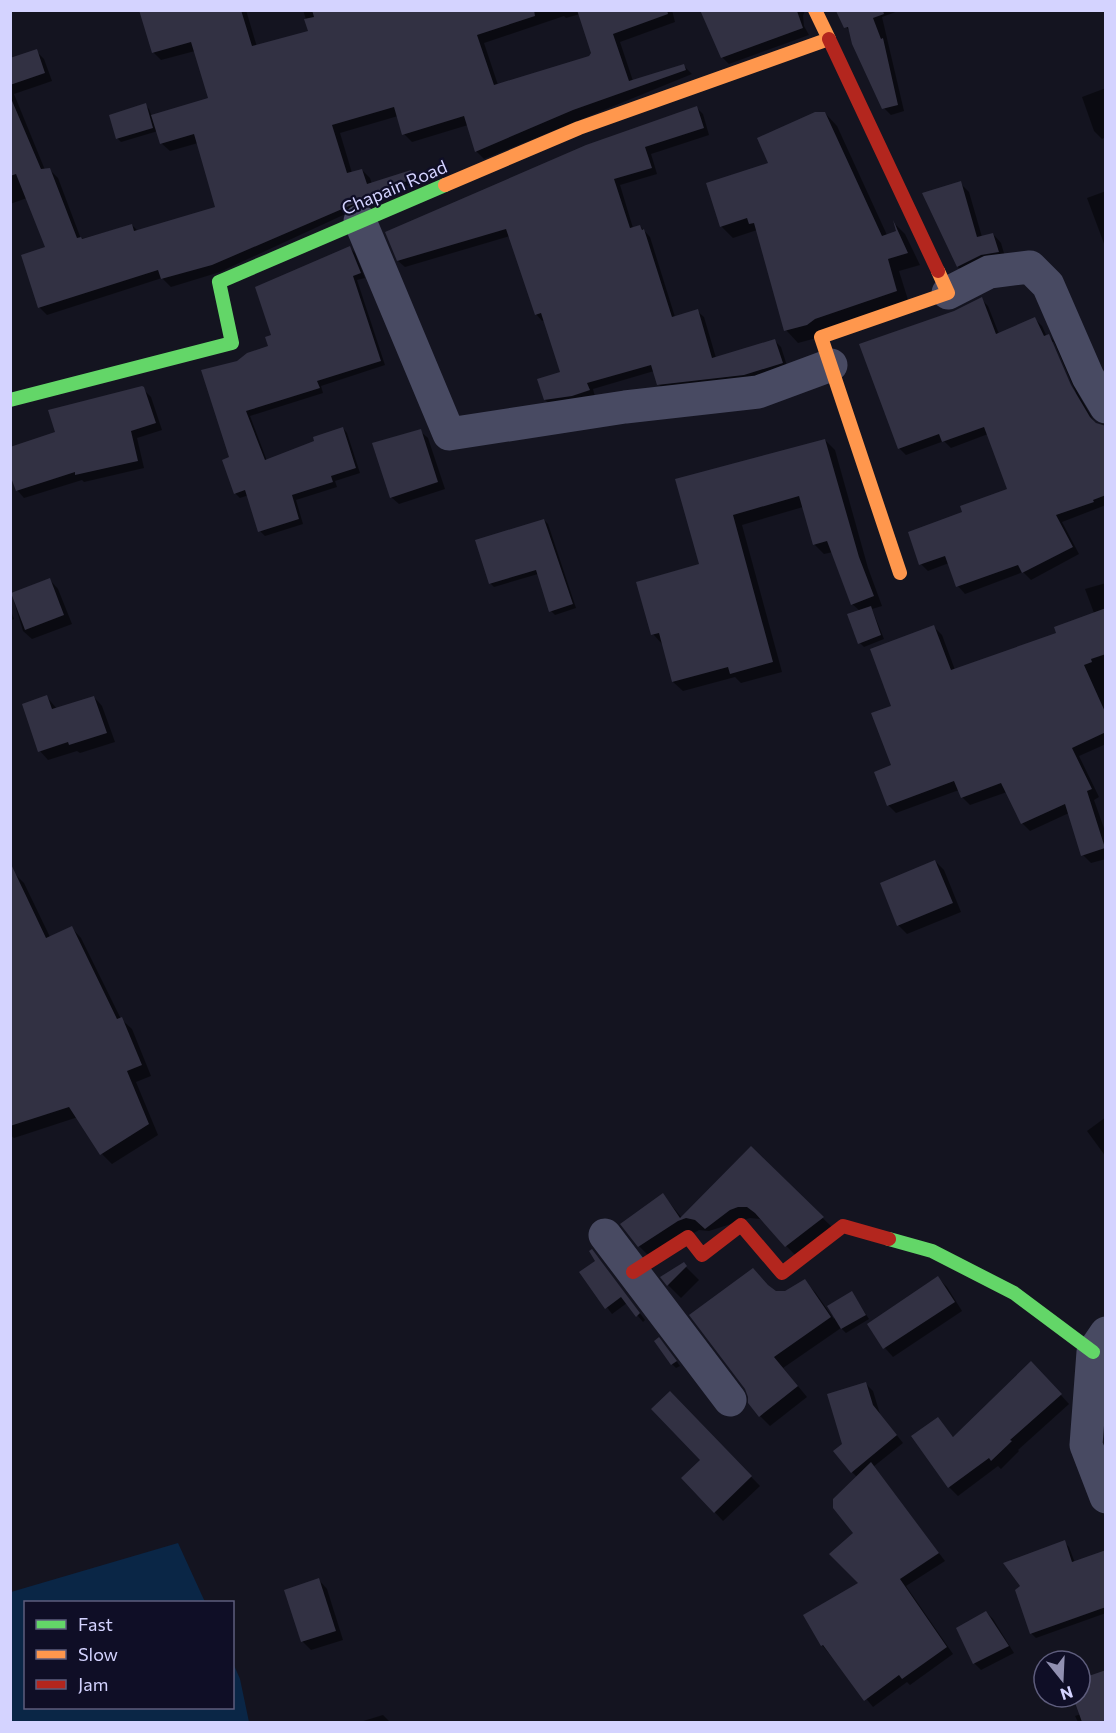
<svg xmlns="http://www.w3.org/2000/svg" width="1116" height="1733" font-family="Commissioner,sans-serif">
	<rect width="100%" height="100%" fill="#141420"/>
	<path fill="#0a2646" d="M 178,1543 L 205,1602 L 26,1602 L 26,1708 L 232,1708 L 233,1663 L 240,1679 L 249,1722 L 11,1722 L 11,1592 Z"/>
	<g fill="#0007" fill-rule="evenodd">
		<path d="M 145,10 L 246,10 L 257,47 L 310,32 L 303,10 L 672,10 L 675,22 L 620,42 L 633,81 L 683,65 L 692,74 L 484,159 L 476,151 L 468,125 L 412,142 L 404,134 L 398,116 L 340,133 L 352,173 L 362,170 L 370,178 L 372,184 L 410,172 L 419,180 L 220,272 L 171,287 L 162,278 L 47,315 L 39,307 L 47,248 L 27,198 L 10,204 L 10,59 L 36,51 L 44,59 L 52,81 L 14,94 L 45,170 L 49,169 L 58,178 L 81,239 L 132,225 L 138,231 L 216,208 L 198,143 L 170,151 L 161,143 L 158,131 L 121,142 L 117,138 L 145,105 L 149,109 L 152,117 L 210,99 L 195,51 L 161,60 L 153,52 ZM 580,14 L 593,53 L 590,57 L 498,85 L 484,43 L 564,16 L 566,18 Z"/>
		<path d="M 701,10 L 805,10 L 803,16 L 804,26 L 809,35 L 729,64 L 722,57 Z"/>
		<path d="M 838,10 L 901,10 L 882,17 L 904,111 L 891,115 L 884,108 L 851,32 L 846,27 Z"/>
		<path d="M 1106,88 L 1106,137 L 1102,139 L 1094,131 L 1082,97 Z"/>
		<path d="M 697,108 L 703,114 L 709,135 L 651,154 L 657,174 L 620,185 L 633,228 L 640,226 L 650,237 L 675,317 L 697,311 L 704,317 L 716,358 L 775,341 L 781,347 L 788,369 L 751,381 L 665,390 L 658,384 L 654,371 L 593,389 L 595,397 L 552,406 L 545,400 L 562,373 L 545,320 L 542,321 L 536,314 L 510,236 L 405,267 L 398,261 Z"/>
		<path d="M 825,113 L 837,126 L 887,235 L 897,232 L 896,225 L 905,234 L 920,265 L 899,271 L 909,303 L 820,337 L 798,343 L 786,330 L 757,230 L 733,238 L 721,226 L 770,164 Z"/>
		<path d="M 960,183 L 969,192 L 982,237 L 993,234 L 1001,243 L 1006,260 L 967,275 L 958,267 L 924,194 Z"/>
		<path d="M 1106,191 L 1106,249 L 1087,198 Z"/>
		<path d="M 350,248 L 355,253 L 365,278 L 357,280 L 385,365 L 321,386 L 323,393 L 250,416 L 267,461 L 316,442 L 343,428 L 347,433 L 360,473 L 335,481 L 337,487 L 296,500 L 303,524 L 265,536 L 260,531 L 249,495 L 240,498 L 235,493 L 231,458 L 237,363 L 270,347 L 272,336 Z"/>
		<path d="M 981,299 L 988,306 L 999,334 L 1035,319 L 1042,326 L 1047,337 L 1049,336 L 1056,343 L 1079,395 L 1096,425 L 1106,427 L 1106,505 L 1062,522 L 1079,554 L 1031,580 L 1023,572 L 965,594 L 958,586 L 949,563 L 928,571 L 921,564 L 963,513 L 1009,490 L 988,434 L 951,448 L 944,441 L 906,455 L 899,448 L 955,312 ZM 1051,342 L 1054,342 L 1076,393 L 1074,394 Z"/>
		<path d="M 141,387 L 151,397 L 162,430 L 137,438 L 144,468 L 84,482 L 82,480 L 24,498 L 17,490 L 57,433 Z"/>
		<path d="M 420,431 L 428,438 L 445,489 L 399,504 L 391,497 Z"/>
		<path d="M 825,440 L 835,450 L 868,568 L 882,606 L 872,609 L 884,639 L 864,647 L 860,643 L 860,611 L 852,604 L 833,552 L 824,554 L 814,544 L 803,507 L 742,525 L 782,672 L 741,683 L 735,677 L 683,691 L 673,682 L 663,645 L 653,634 L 701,565 L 677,480 Z"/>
		<path d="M 544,520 L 548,524 L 576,608 L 555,615 L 551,611 L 538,574 L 494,587 L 490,583 Z"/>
		<path d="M 50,580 L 58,589 L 72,624 L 32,639 L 23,631 L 12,595 Z"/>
		<path d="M 1106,583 L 1106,744 L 1079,756 L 1099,797 L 1094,800 L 1106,834 L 1106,859 L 1091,863 L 1083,855 L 1069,813 L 1030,831 L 1022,823 L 1007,792 L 970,805 L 962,797 L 959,790 L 896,813 L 888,805 L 893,766 L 893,707 L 934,627 L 942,635 L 955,670 L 1058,633 L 1094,613 L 1085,589 Z"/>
		<path d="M 10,608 L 14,619 L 10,621 Z"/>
		<path d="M 47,697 L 57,709 L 94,697 L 102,706 L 115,742 L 80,753 L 77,751 L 48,760 L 40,751 Z"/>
		<path d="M 935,861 L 944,870 L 961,912 L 907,934 L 898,925 Z"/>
		<path d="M 14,873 L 24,883 L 50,937 L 71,927 L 81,938 L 121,1019 L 132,1029 L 151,1076 L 136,1082 L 158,1135 L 112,1164 L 102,1154 L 78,1117 L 14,1138 L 10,1135 Z"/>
		<path d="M 1106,1117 L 1106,1157 L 1087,1131 Z"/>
		<path d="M 751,1148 L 835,1230 L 798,1258 L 760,1219 L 750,1218 L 709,1231 L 699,1230 L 651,1258 L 639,1246 L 663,1195 L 682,1218 Z"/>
		<path d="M 598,1257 L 645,1320 L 643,1322 L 627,1303 L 612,1314 L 581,1273 L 598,1261 Z"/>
		<path d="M 683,1264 L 699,1280 L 681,1298 L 668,1285 Z"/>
		<path d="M 938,1278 L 947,1287 L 962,1311 L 893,1357 L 885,1348 L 869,1325 Z"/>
		<path d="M 804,1281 L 815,1292 L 834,1319 L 852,1293 L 869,1319 L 846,1333 L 841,1328 L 783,1368 L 807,1397 L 770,1426 L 760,1416 L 771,1289 L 775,1292 L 786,1293 Z"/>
		<path d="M 656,1341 L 663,1343 L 680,1366 L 676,1368 L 672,1364 Z"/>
		<path d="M 1040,1372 L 1069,1404 L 1018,1450 L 1019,1451 L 1001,1469 L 998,1466 L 958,1496 L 949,1487 L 938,1419 L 954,1438 Z"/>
		<path d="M 866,1384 L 873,1391 L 880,1414 L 903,1443 L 873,1467 L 945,1561 L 906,1586 L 953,1654 L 910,1685 L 907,1682 L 873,1707 L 822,1645 L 805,1616 L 860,1584 L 855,1533 L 858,1478 L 852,1472 L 844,1444 Z"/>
		<path d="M 670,1393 L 760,1486 L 723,1521 L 683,1478 L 703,1460 Z"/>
		<path d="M 1064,1542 L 1069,1547 L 1075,1563 L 1106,1593 L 1106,1613 L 1036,1638 L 1031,1633 Z"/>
		<path d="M 319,1580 L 327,1589 L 343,1640 L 311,1650 L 302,1641 Z"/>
		<path d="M 986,1612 L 993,1619 L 1014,1653 L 981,1670 L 974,1663 Z"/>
		<path d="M 1106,1672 L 1106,1722 L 1078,1722 L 1075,1716 L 1081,1714 L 1075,1697 L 1080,1697 L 1080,1681 Z"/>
		<path d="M 383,1715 L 390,1722 L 360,1722 Z"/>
	</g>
	<g fill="#323143">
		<path d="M 139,10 L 241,10 L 252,46 L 308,31 L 304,19 L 314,17 L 312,10 L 534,10 L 535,16 L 477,35 L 494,85 L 589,56 L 591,53 L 577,10 L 667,10 L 668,14 L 613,34 L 629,81 L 684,64 L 686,70 L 573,110 L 475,152 L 464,116 L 402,135 L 394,107 L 332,125 L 347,173 L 362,169 L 367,184 L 411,170 L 414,178 L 212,265 L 161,279 L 158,270 L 38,308 L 21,255 L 45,247 L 16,174 L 10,176 L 10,96 L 41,169 L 50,168 L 77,238 L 81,237 L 82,239 L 132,224 L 134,231 L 215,207 L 194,134 L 160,144 L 151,115 L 208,98 L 191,42 L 152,53 Z"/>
		<path d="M 700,10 L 797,11 L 803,28 L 721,58 Z"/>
		<path d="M 836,11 L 883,11 L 884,14 L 873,18 L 881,39 L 883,38 L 898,105 L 882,109 L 852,44 L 848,27 L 844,28 Z"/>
		<path d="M 37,49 L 45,73 L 10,85 L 10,58 Z"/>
		<path d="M 146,103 L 153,128 L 116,139 L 109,115 Z"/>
		<path d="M 697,106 L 704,128 L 645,147 L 652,168 L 614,179 L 630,228 L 640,225 L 642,230 L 644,229 L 672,317 L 698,309 L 712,358 L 775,339 L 783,363 L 744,375 L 657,385 L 651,365 L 587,383 L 590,390 L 572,396 L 544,400 L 537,379 L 560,372 L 541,313 L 535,315 L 506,229 L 397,261 L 385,232 L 586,145 Z"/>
		<path d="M 815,112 L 825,112 L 882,236 L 896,231 L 893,220 L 908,253 L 888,259 L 897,291 L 815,319 L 807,325 L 784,331 L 754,223 L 749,224 L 747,218 L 720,227 L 706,183 L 768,163 L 757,138 Z"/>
		<path d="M 961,181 L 977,237 L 993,233 L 999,252 L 981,255 L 957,267 L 922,193 Z"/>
		<path d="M 350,246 L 361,273 L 353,276 L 381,361 L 317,381 L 320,388 L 246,411 L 265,460 L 314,441 L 313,437 L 343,427 L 356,468 L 331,476 L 333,482 L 292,495 L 299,519 L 258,532 L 245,490 L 234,494 L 222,460 L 229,457 L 201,370 L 237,361 L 247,353 L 268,346 L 265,337 L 271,335 L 255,287 Z"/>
		<path d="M 982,297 L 996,334 L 1035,317 L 1044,336 L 1049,334 L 1071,385 L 1090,417 L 1096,423 L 1106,426 L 1106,495 L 1093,500 L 1094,502 L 1056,515 L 1073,547 L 1022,573 L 1018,565 L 956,587 L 945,556 L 919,565 L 908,532 L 962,512 L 960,506 L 1007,489 L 984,427 L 942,442 L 939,434 L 898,449 L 859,344 L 954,311 Z"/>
		<path d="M 142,386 L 144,387 L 156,423 L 131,431 L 138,461 L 75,475 L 75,472 L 16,491 L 10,475 L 10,447 L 55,432 L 48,410 Z"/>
		<path d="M 421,429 L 438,482 L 390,498 L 372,443 Z"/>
		<path d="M 825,439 L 859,557 L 874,596 L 851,605 L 827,541 L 813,545 L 799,496 L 733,515 L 773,662 L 730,674 L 728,667 L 672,682 L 659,633 L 651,635 L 636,582 L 699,564 L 675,479 Z"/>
		<path d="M 544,519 L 573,604 L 549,612 L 536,570 L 489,584 L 475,540 Z"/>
		<path d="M 50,578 L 64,615 L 25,630 L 11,593 Z"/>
		<path d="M 871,606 L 881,635 L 858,644 L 847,614 Z"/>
		<path d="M 1106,608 L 1106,654 L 1091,659 L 1092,662 L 1084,665 L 1106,714 L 1106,732 L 1072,748 L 1092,789 L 1087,791 L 1105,848 L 1081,856 L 1065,804 L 1021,824 L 1001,783 L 961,798 L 954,781 L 887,806 L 874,772 L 891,765 L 871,713 L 891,706 L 870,649 L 934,625 L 951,670 L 1056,633 L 1054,627 Z"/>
		<path d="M 47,695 L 52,709 L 94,696 L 107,733 L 69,745 L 68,742 L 38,752 L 22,704 Z"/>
		<path d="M 935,860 L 953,903 L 897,926 L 880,883 Z"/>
		<path d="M 10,862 L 46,938 L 72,926 L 117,1019 L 122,1017 L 142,1065 L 127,1071 L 149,1124 L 100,1155 L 69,1107 L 10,1126 Z"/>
		<path d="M 751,1146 L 824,1217 L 785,1247 L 755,1213 L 747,1207 L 738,1207 L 730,1210 L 705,1229 L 695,1220 L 686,1218 L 678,1221 L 638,1247 L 620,1224 L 663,1193 L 680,1218 Z"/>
		<path d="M 592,1249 L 640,1313 L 636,1317 L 621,1297 L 605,1309 L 579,1272 L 595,1261 L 589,1251 Z"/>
		<path d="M 684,1262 L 687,1266 L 667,1286 L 660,1277 Z"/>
		<path d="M 753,1268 L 768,1285 L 776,1291 L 785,1291 L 805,1279 L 831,1317 L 774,1357 L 798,1386 L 759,1417 L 748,1403 L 748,1397 L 745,1389 L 689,1315 Z"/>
		<path d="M 938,1276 L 955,1302 L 883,1349 L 867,1324 Z"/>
		<path d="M 852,1291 L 866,1315 L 841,1329 L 827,1306 Z"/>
		<path d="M 659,1337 L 677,1361 L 671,1365 L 654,1341 Z"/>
		<path d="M 1031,1361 L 1062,1394 L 1010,1440 L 1012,1441 L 991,1461 L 989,1458 L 948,1488 L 911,1436 L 938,1417 L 953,1437 Z"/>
		<path d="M 866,1382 L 873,1405 L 897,1435 L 851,1473 L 833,1451 L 842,1444 L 827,1394 Z"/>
		<path d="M 670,1391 L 752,1476 L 714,1513 L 681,1478 L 700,1460 L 651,1409 Z"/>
		<path d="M 871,1462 L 939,1553 L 900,1579 L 947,1647 L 902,1679 L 899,1675 L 864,1701 L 823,1645 L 821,1646 L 803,1615 L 858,1583 L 829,1554 L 853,1533 L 833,1508 L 833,1499 Z"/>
		<path d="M 1065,1540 L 1072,1562 L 1106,1550 L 1106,1607 L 1030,1634 L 1015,1590 L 1020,1586 L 1003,1563 Z"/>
		<path d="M 319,1578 L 336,1631 L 301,1642 L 284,1590 Z"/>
		<path d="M 986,1611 L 1009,1646 L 973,1664 L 956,1628 Z"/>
		<path d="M 1106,1670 L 1106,1722 L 1082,1722 L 1073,1697 L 1080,1697 L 1080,1679 Z"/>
	</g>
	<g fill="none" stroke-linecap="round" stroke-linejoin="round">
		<g stroke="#484a62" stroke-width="33">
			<path d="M 360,221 L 449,434 L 625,407 L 758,392 L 831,365"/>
			<path d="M 948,293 L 989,272 L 1030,267 L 1048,285 L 1088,377 L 1106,407"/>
			<path d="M 605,1235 L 730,1400"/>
			<path d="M 1106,1333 L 1093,1352 L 1086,1445 L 1106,1497"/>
		</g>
		<g stroke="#63d668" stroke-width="14">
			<path d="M 10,400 L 232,343 L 219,282 L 445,185"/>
			<path d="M 889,1239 L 932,1251 L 1014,1293 L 1093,1352"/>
		</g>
		<g stroke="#ff974d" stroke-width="14">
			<path d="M 445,185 L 579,128 L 829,39 L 815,10"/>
			<path d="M 900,573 L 821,337 L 948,293 L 938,271"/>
		</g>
		<g stroke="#b3261e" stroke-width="14">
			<path d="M 829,39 L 938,271"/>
			<path d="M 633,1272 L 688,1237 L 702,1255 L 741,1225 L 782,1273 L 843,1226 L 889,1239"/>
		</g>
	</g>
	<g text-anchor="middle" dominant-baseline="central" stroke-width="4.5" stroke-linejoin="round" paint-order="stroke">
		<g font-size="18" fill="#d4d3ff" stroke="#0f0e26">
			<text transform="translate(394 187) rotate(-23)">Chapain Road</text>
		</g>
	</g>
	<rect width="1116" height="1733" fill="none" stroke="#d4d3ff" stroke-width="24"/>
	<rect x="24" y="1601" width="210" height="108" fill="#0f0e26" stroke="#5e5d7d" stroke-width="1.5"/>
	<rect x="36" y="1620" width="30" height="9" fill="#63d668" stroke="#5e5d7d" stroke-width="1.5"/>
	<text x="78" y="1631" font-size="18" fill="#d4d3ff">Fast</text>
	<rect x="36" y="1650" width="30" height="9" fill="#ff974d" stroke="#5e5d7d" stroke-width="1.5"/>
	<text x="78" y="1661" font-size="18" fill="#d4d3ff">Slow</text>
	<rect x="36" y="1680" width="30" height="9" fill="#b3261e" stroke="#5e5d7d" stroke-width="1.5"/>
	<text x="78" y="1691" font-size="18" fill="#d4d3ff">Jam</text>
	<g transform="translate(1062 1679) rotate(162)"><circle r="28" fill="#0f0e26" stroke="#5e5d7d" stroke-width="1.5"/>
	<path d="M0-4.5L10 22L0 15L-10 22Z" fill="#9190b1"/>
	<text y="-9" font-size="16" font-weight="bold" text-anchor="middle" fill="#d4d3ff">N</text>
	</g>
</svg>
